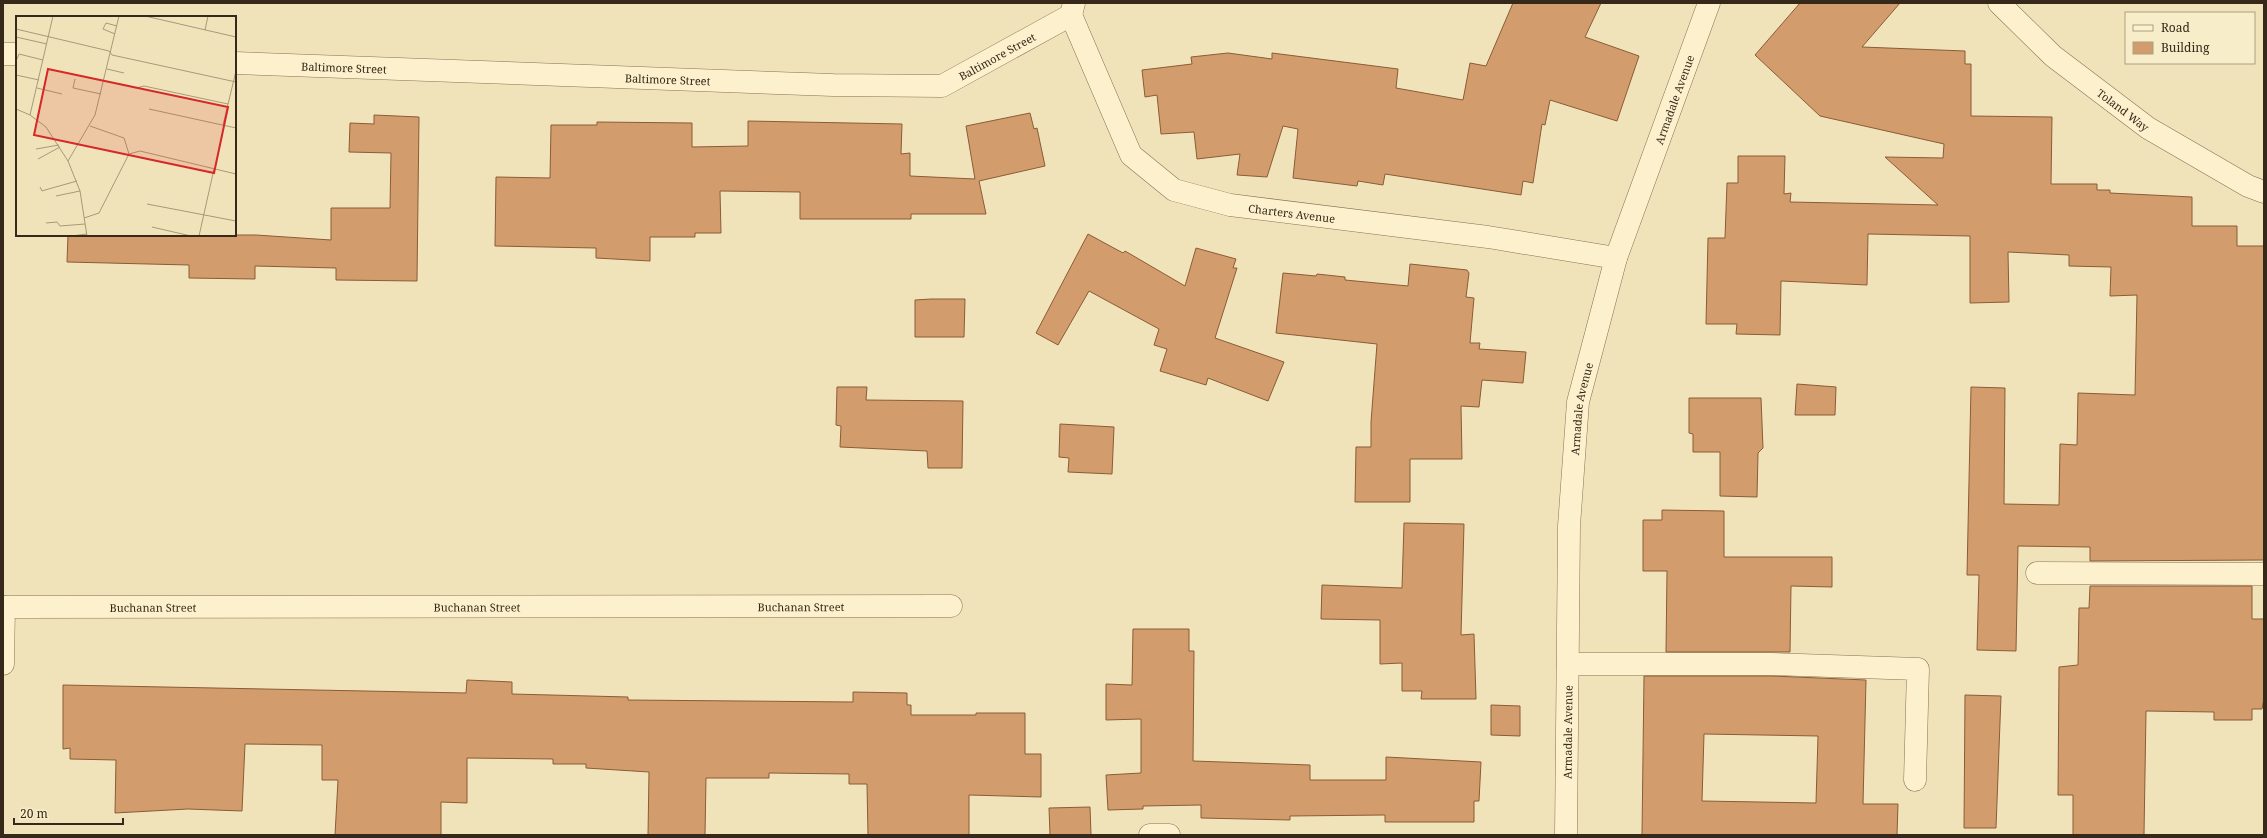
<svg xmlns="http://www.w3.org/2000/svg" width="2267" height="838" font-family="'Noto Serif',serif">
	<rect width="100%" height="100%" fill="#f1e3b9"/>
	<g fill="#d39c6c" stroke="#8a5c37" fill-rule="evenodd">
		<path d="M 1513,3 L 1601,3 L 1585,37 L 1639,56 L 1617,121 L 1550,100 L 1545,125 L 1542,124 L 1533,183 L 1523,181 L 1521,195 L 1385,174 L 1383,185 L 1358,181 L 1357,186 L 1293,178 L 1298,129 L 1283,126 L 1267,177 L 1237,175 L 1240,154 L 1197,159 L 1194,132 L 1161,134 L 1157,95 L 1145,97 L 1142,70 L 1192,64 L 1191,57 L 1228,53 L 1272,59 L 1272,53 L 1398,69 L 1396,88 L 1463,100 L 1470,63 L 1486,66 Z"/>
		<path d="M 1800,3 L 1900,3 L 1862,47 L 1965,51 L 1965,64 L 1971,64 L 1971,116 L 2052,117 L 2051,184 L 2097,184 L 2097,190 L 2110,190 L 2110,193 L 2192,197 L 2192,226 L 2237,226 L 2237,246 L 2264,246 L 2264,560 L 2090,561 L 2090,547 L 2018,546 L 2016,651 L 1977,650 L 1979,575 L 1967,575 L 1971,387 L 2005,388 L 2004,504 L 2059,505 L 2060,444 L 2077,445 L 2078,393 L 2135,395 L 2137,295 L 2110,296 L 2111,267 L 2069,266 L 2069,255 L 2008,252 L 2009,302 L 1970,303 L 1970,236 L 1868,234 L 1867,285 L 1781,281 L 1780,335 L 1736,334 L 1737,324 L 1706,324 L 1708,238 L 1725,238 L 1727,183 L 1738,183 L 1738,156 L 1785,156 L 1784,194 L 1791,193 L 1790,202 L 1938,205 L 1885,157 L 1943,158 L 1944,144 L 1820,116 L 1755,55 Z"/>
		<path d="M 1030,113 L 1034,129 L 1037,128 L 1045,166 L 979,181 L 986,214 L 911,214 L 911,219 L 800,219 L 800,192 L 720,191 L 721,233 L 695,233 L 695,237 L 650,237 L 650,261 L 596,258 L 596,248 L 495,246 L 496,177 L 550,178 L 551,125 L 597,125 L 597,122 L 692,123 L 692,147 L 748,146 L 748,121 L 902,124 L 901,154 L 910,153 L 910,176 L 975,179 L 966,126 Z"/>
		<path d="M 374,115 L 419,117 L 417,281 L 336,280 L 336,268 L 255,266 L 255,279 L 189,278 L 189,265 L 67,262 L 68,235 L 256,235 L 331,240 L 331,208 L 390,208 L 391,153 L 349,152 L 350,123 L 374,124 Z"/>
		<path d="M 1088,234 L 1123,253 L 1125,251 L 1185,286 L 1196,248 L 1236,259 L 1233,268 L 1237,268 L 1215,338 L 1284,362 L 1268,401 L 1208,378 L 1206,385 L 1160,371 L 1167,349 L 1154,345 L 1159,329 L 1089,291 L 1058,345 L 1036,333 Z"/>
		<path d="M 1410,264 L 1467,270 L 1469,273 L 1466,297 L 1474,298 L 1470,343 L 1480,343 L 1479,349 L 1526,352 L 1523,383 L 1482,380 L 1479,407 L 1461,406 L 1462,459 L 1410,459 L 1410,502 L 1355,502 L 1356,447 L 1371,447 L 1371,422 L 1377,344 L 1276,333 L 1283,273 L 1316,276 L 1317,274 L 1345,277 L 1345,280 L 1408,286 Z"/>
		<path d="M 931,299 L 965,299 L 964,337 L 915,337 L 915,300 Z"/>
		<path d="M 1797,384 L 1836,387 L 1835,415 L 1795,415 Z"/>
		<path d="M 837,387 L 867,387 L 866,400 L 963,401 L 962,468 L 928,468 L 927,451 L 840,447 L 841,426 L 836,425 Z"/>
		<path d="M 1689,398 L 1761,398 L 1763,448 L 1758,453 L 1757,497 L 1720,496 L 1720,452 L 1693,452 L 1693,434 L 1689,433 Z"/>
		<path d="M 1060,424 L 1114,427 L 1112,474 L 1068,472 L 1069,458 L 1059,457 Z"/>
		<path d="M 1662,510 L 1724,511 L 1724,557 L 1832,557 L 1832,587 L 1791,586 L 1790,652 L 1666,652 L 1667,571 L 1643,571 L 1643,520 L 1662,520 Z"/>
		<path d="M 1404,523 L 1464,524 L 1461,635 L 1474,634 L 1476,699 L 1421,699 L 1422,691 L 1402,691 L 1402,663 L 1380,664 L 1380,620 L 1321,619 L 1322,585 L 1402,588 Z"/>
		<path d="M 2090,586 L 2252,586 L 2252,619 L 2264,619 L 2264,698 L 2262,709 L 2252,709 L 2252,720 L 2214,720 L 2214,712 L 2146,711 L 2144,835 L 2073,835 L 2073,795 L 2058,795 L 2059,667 L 2078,665 L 2079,608 L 2089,608 Z"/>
		<path d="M 1133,629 L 1189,629 L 1189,651 L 1194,651 L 1193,761 L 1310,765 L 1310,780 L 1386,780 L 1386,757 L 1481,762 L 1479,801 L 1474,801 L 1474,822 L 1385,822 L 1385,815 L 1290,816 L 1290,820 L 1201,818 L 1201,805 L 1143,806 L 1143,809 L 1108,810 L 1106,775 L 1141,773 L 1141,719 L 1106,720 L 1106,684 L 1132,685 Z"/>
		<path d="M 1644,676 L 1772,676 L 1866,680 L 1863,804 L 1898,804 L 1897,835 L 1642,835 ZM 1704,734 L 1818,736 L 1816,803 L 1702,801 Z"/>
		<path d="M 467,680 L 512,682 L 512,694 L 628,697 L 628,700 L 853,702 L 853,692 L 907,693 L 907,705 L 911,705 L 911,715 L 976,715 L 976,713 L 1025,713 L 1025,754 L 1041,754 L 1041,797 L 969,795 L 969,835 L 868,835 L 867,784 L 849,784 L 849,774 L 769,773 L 769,778 L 706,778 L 705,835 L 648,835 L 649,772 L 586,768 L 586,764 L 553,764 L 553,759 L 467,758 L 467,803 L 441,802 L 441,835 L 335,835 L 338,780 L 322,780 L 322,745 L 245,744 L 242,811 L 188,809 L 115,813 L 116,760 L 70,759 L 70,748 L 63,749 L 63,685 L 466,693 Z"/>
		<path d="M 1965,695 L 2001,696 L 1996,828 L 1964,828 Z"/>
		<path d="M 1491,705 L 1520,706 L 1520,736 L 1491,735 Z"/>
		<path d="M 1090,807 L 1091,835 L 1050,835 L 1049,808 Z"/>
	</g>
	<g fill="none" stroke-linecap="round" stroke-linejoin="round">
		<defs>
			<g id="minor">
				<path id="s1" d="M 1999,3 L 2053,56 L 2148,128 L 2248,186 L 2264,192"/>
				<path id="s2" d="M 1071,15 L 1131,155 L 1174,190 L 1230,205 L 1488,237 L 1616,258"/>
				<path d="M 3,54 L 17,54"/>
				<path id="s3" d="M 235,63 L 833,85 L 942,86 L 1071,15 L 1074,3"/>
				<path d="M 2037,573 L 2264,574"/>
				<path id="s4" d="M 3,607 L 951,606"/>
				<path d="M 3,664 L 4,607"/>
				<path d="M 1568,664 L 1772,664 L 1918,669 L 1915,780"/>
				<path d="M 1150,835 L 1169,835"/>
				<path id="s5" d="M 1566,835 L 1569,526 L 1578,402 L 1616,258 L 1709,3"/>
			</g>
		</defs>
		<use href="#minor" stroke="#897253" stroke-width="23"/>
		<use href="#minor" stroke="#fcf0cd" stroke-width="22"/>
	</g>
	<g text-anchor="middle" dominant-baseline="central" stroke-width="4" stroke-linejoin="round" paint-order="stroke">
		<g font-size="11" fill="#372919" stroke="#f8edc9">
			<text stroke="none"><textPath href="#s3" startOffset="770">Baltimore Street</textPath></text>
			<text stroke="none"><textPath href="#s3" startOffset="109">Baltimore Street</textPath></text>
			<text stroke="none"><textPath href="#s3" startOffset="433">Baltimore Street</textPath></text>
			<text stroke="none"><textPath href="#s5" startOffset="751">Armadale Avenue</textPath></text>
			<text stroke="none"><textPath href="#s1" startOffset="164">Toland Way</textPath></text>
			<text stroke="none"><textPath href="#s2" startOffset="328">Charters Avenue</textPath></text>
			<text stroke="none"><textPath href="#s5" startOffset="427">Armadale Avenue</textPath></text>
			<text stroke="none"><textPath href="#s4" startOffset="474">Buchanan Street</textPath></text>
			<text stroke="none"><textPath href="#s4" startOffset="798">Buchanan Street</textPath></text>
			<text stroke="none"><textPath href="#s4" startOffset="150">Buchanan Street</textPath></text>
			<text stroke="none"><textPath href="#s5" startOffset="103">Armadale Avenue</textPath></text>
		</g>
	</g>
	<g transform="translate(16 16)">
		<rect width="220" height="220" fill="#f1e3b9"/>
		<path fill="none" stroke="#a79979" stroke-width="1" d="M 129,0 L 220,21M 0,13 L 93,35 L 96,39 L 220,66M 189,14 L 192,0M 99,18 L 87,13 L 90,7 L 101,10M 0,21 L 31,28M 1,43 L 3,38 L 27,44M 91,53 L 108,57M 0,59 L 23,64M 59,63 L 57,72 L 85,78M 105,68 L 120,72 L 128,70 L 212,88M 21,72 L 46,78M 0,93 L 14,99 L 30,111 L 52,145 L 64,175 L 71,220M 133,93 L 220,112M 14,99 L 37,0M 207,109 L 220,55M 74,110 L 108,122 L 113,138M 20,133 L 43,129M 22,143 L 44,131M 52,145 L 79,99 L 103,0M 24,171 L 26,175 L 29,174 L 61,165M 40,180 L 64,175M 131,188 L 220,205M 68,202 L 83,197 L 113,138 L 124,135 L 220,158M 30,207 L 41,206 L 44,210 L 69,208M 136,211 L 175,220M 55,220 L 71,218M 183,220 L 198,153"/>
		<path fill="#d62828" fill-opacity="0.15" stroke="#d62828" stroke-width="2" d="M 32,53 L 212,91 L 198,157 L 18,119 Z"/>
		<rect width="220" height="220" fill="none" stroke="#372919" stroke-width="2"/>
	</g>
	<rect width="2267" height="838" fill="none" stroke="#372919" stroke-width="8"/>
	<rect x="2125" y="12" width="130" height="52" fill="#f8edc9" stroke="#ab9f83"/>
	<rect x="2133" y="25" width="20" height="6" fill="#fcf0cd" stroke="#ab9f83"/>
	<text x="2161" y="32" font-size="12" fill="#372919">Road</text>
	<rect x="2133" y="42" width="20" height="12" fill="#d39c6c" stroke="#ab9f83"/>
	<text x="2161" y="52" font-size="12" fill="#372919">Building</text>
	<path d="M14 818v6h109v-6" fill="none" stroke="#372919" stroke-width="2"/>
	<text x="20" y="818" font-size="12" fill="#372919" stroke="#f8edc9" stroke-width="3" paint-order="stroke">20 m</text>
</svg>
